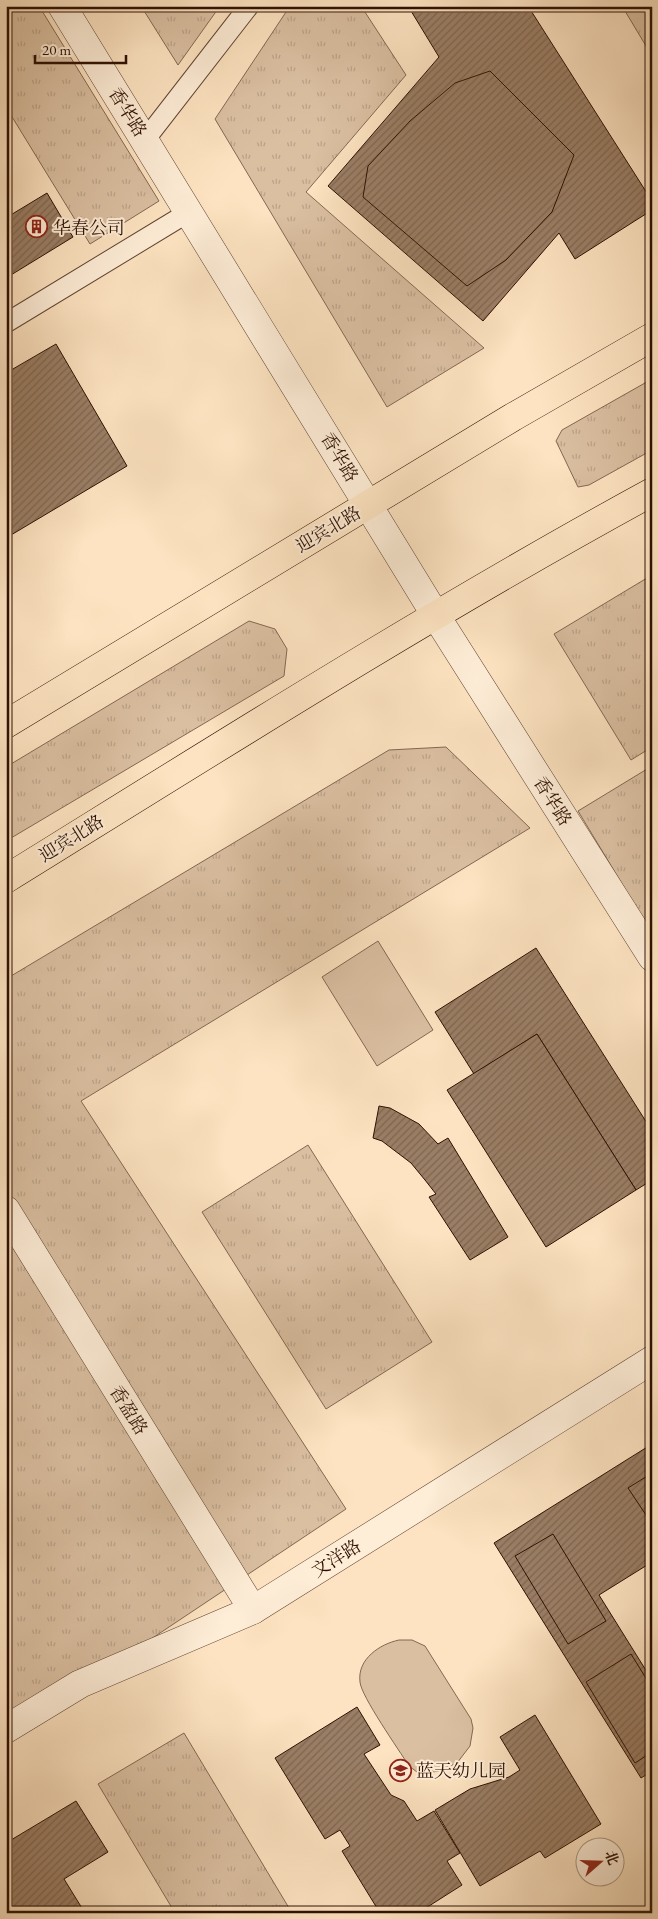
<svg xmlns="http://www.w3.org/2000/svg" width="658" height="1919" font-family="'EB Garamond','Noto Serif SC',serif">
	<defs>
		<pattern id="grass-tufts" width="24" height="20" patternUnits="userSpaceOnUse" patternTransform="scale(1.25)"><rect width="24" height="20" fill="#dabfa1"/><path d="M3 7l-1-3M5 7V3M7 7l1-3M15 17l-1-3M17 17v-4M19 17l1-3" fill="none" stroke="#bba389"/></pattern>
		<pattern id="building-hatch" width="6" height="6" patternUnits="userSpaceOnUse" patternTransform="scale(1.25)"><rect width="6" height="6" fill="#9a7e65"/><path d="M-1 1l2-2M0 6l6-6M5 7l2-2" fill="none" stroke="#7e6651"/></pattern>
	</defs>
	<rect width="100%" height="100%" fill="#fde3c1"/>
	<filter id="stains"><feTurbulence type="fractalNoise" baseFrequency=".004" numOctaves="4"/><feColorMatrix values="0 0 0 0 .2 0 0 0 0 .09 0 0 0 0 .02 0 0 0 .5 -.17"/></filter>
	<radialGradient id="worn" r=".72"><stop offset=".6" stop-color="#630" stop-opacity="0"/><stop offset="1" stop-color="#630" stop-opacity=".3"/></radialGradient>
	<g fill="url(#grass-tufts)" stroke="#846852">
		<path d="M 6,6 L 39,6 L 159,201 L 90,244 L 6,107 Z"/>
		<path d="M 141,6 L 220,6 L 178,65 Z"/>
		<path d="M 290,6 L 361,6 L 406,75 L 306,192 L 484,348 L 387,407 L 215,119 Z"/>
		<path d="M 622,6 L 652,6 L 652,56 Z"/>
		<path d="M 652,379 L 652,450 L 589,485 L 578,487 L 556,441 L 562,430 Z"/>
		<path d="M 652,575 L 652,747 L 631,760 L 554,634 Z"/>
		<path d="M 249,621 L 275,629 L 287,649 L 284,676 L 6,841 L 6,767 Z"/>
		<path d="M 446,747 L 530,828 L 81,1101 L 346,1509 L 142,1645 L 6,1732 L 6,979 L 389,750 Z"/>
		<path d="M 652,766 L 652,929 L 650,930 L 578,811 Z"/>
		<path d="M 308,1145 L 432,1342 L 326,1409 L 202,1212 Z"/>
		<path d="M 184,1733 L 292,1913 L 175,1913 L 98,1784 Z"/>
	</g>
	<g fill="#dabfa1" stroke="#846852">
		<path d="M 378,941 L 433,1030 L 377,1066 L 322,977 Z"/>
		<path d="M 399,1640 L 412,1640 L 425,1646 L 471,1719 L 473,1728 L 470,1746 L 457,1763 L 439,1771 L 427,1773 L 417,1772 L 409,1766 C 399,1750 361,1696 360,1682 C 357,1659 380,1644 399,1640 Z"/>
	</g>
	<g fill="url(#building-hatch)" stroke="#2e1002">
		<path d="M 408,6 L 528,6 L 652,201 L 652,210 L 575,259 L 559,233 L 483,321 L 328,186 L 439,57 Z"/>
		<path d="M 490,71 L 574,155 L 552,212 L 506,260 L 467,286 L 363,197 L 368,166 L 410,121 L 455,83 Z"/>
		<path d="M 47,193 L 73,237 L 6,278 L 6,211 L 9,216 Z"/>
		<path d="M 56,344 L 127,466 L 6,538 L 6,373 Z"/>
		<path d="M 536,948 L 652,1131 L 652,1180 L 636,1190 L 537,1034 L 474,1074 L 435,1012 Z"/>
		<path d="M 537,1034 L 636,1190 L 546,1247 L 447,1090 Z"/>
		<path d="M 379,1106 L 390,1108 L 419,1124 L 438,1144 L 448,1138 L 508,1237 L 470,1260 L 429,1197 L 436,1194 L 425,1180 L 411,1163 L 382,1141 L 373,1138 Z"/>
		<path d="M 652,1444 L 652,1562 L 599,1595 L 652,1680 L 652,1771 L 641,1778 L 494,1543 Z"/>
		<path d="M 652,1473 L 652,1524 L 628,1488 Z"/>
		<path d="M 553,1534 L 606,1621 L 568,1644 L 515,1556 Z"/>
		<path d="M 631,1654 L 652,1688 L 652,1752 L 635,1763 L 586,1682 Z"/>
		<path d="M 357,1707 L 380,1745 L 364,1754 L 391,1795 L 404,1801 L 417,1821 L 434,1811 L 460,1853 L 447,1861 L 462,1885 L 418,1913 L 380,1913 L 342,1851 L 350,1846 L 340,1830 L 325,1839 L 275,1758 Z"/>
		<path d="M 535,1715 L 601,1824 L 545,1858 L 540,1851 L 480,1886 L 435,1810 L 470,1789 L 509,1777 L 520,1770 L 500,1737 Z"/>
		<path d="M 76,1801 L 108,1852 L 64,1879 L 85,1913 L 14,1913 L 11,1908 L 6,1911 L 6,1843 Z"/>
	</g>
	<g fill="none" stroke-linecap="round" stroke-linejoin="round">
		<defs>
			<g id="service">
				<path d="M 145,140 L 249,6"/>
				<path d="M 6,323 L 189,212"/>
			</g>
			<g id="minor">
				<path d="M 6,1210 L 253,1610"/>
				<path d="M 6,1729 L 80,1684 L 253,1610 L 652,1360"/>
			</g>
			<path id="tertiary" d="M 62,6 L 436,616 L 652,957"/>
			<g id="primary">
				<path d="M 6,724 L 513,417 L 652,337"/>
				<path d="M 6,879 C 219,747 432,612 652,492"/>
			</g>
		</defs>
		<use href="#service" stroke="#624532" stroke-width="21"/>
		<use href="#minor" stroke="#624532" stroke-width="29"/>
		<use href="#tertiary" stroke="#624532" stroke-width="29"/>
		<use href="#primary" stroke="#2e1002" stroke-width="29"/>
		<use href="#service" stroke="#feedd7" stroke-width="19"/>
		<use href="#minor" stroke="#feedd7" stroke-width="28"/>
		<use href="#tertiary" stroke="#feedd7" stroke-width="28"/>
		<use href="#primary" stroke="#fde3c1" stroke-width="28"/>
	</g>
	<defs>
		<symbol id="building-ring" viewBox="-11 -11 22 22"><circle r="9.5" fill="#feedd7" stroke="#8f2418" stroke-width="1.5"/><path d="M-4-6H4V6H1V3H-1V6H-4ZM-2.5-4.3h1.7v1.8h-1.7ZM.8-4.3h1.7v1.8H.8ZM-2.5-1h1.7V.8h-1.7ZM.8-1h1.7V.8H.8Z" fill="#8f2418"/></symbol>
		<symbol id="school-ring" viewBox="-11 -11 22 22"><circle r="9.5" fill="#feedd7" stroke="#8f2418" stroke-width="1.5"/><path d="M0-5L7-2L0 1L-7-2ZM-4 1L0 2.5L4 1V4Q0 6-4 4Z" fill="#8f2418"/></symbol>
	</defs>
	<g fill-rule="evenodd">
		<use href="#building-ring" x="24" y="214" width="25" height="25"/>
		<use href="#school-ring" x="388" y="1758" width="25" height="25"/>
	</g>
	<g text-anchor="middle" dominant-baseline="central" stroke-width="4" stroke-linejoin="round" paint-order="stroke">
		<g font-size="18" fill="#2e1002" stroke="#feedd7">
			<text transform="translate(128 112) rotate(58)">香华路</text>
			<text transform="translate(340 457) rotate(59)">香华路</text>
			<text transform="translate(328 529) rotate(-31)">迎宾北路</text>
			<text transform="translate(553 801) rotate(58)">香华路</text>
			<text transform="translate(71 838) rotate(-32)">迎宾北路</text>
			<text transform="translate(129 1410) rotate(58)">香盈路</text>
			<text transform="translate(336 1558) rotate(-32)">文洋路</text>
		</g>
		<g font-size="18" fill="#2e1002" stroke="#feedd7" text-anchor="start">
			<text x="53" y="227">华春公司</text>
			<text x="416" y="1770">蓝天幼儿园</text>
		</g>
	</g>
	<rect width="658" height="1919" fill="none" stroke="#fde3c1" stroke-width="25"/>
	<rect x="8" y="8" width="643" height="1904" fill="none" stroke="#2e1002" stroke-width="2.5"/>
	<rect x="12" y="12" width="633" height="1894" fill="none" stroke="#2e1002"/>
	<g transform="translate(600 1862) rotate(70)"><circle r="24" fill="#feedd7" stroke="#ab9582"/>
	<path d="M0-4L9 19L0 12L-9 19Z" fill="#8f2418"/>
	<text y="-8" font-size="14" font-weight="bold" text-anchor="middle" fill="#2e1002">北</text>
	</g>
	<path d="M35 55v8h91v-8" fill="none" stroke="#2e1002" stroke-width="2.5"/>
	<text x="42" y="55" font-size="15" fill="#2e1002" stroke="#feedd7" stroke-width="4" paint-order="stroke">20 m</text>
	<rect width="100%" height="100%" filter="url(#stains)"/>
	<rect width="100%" height="100%" fill="url(#worn)"/>
</svg>
